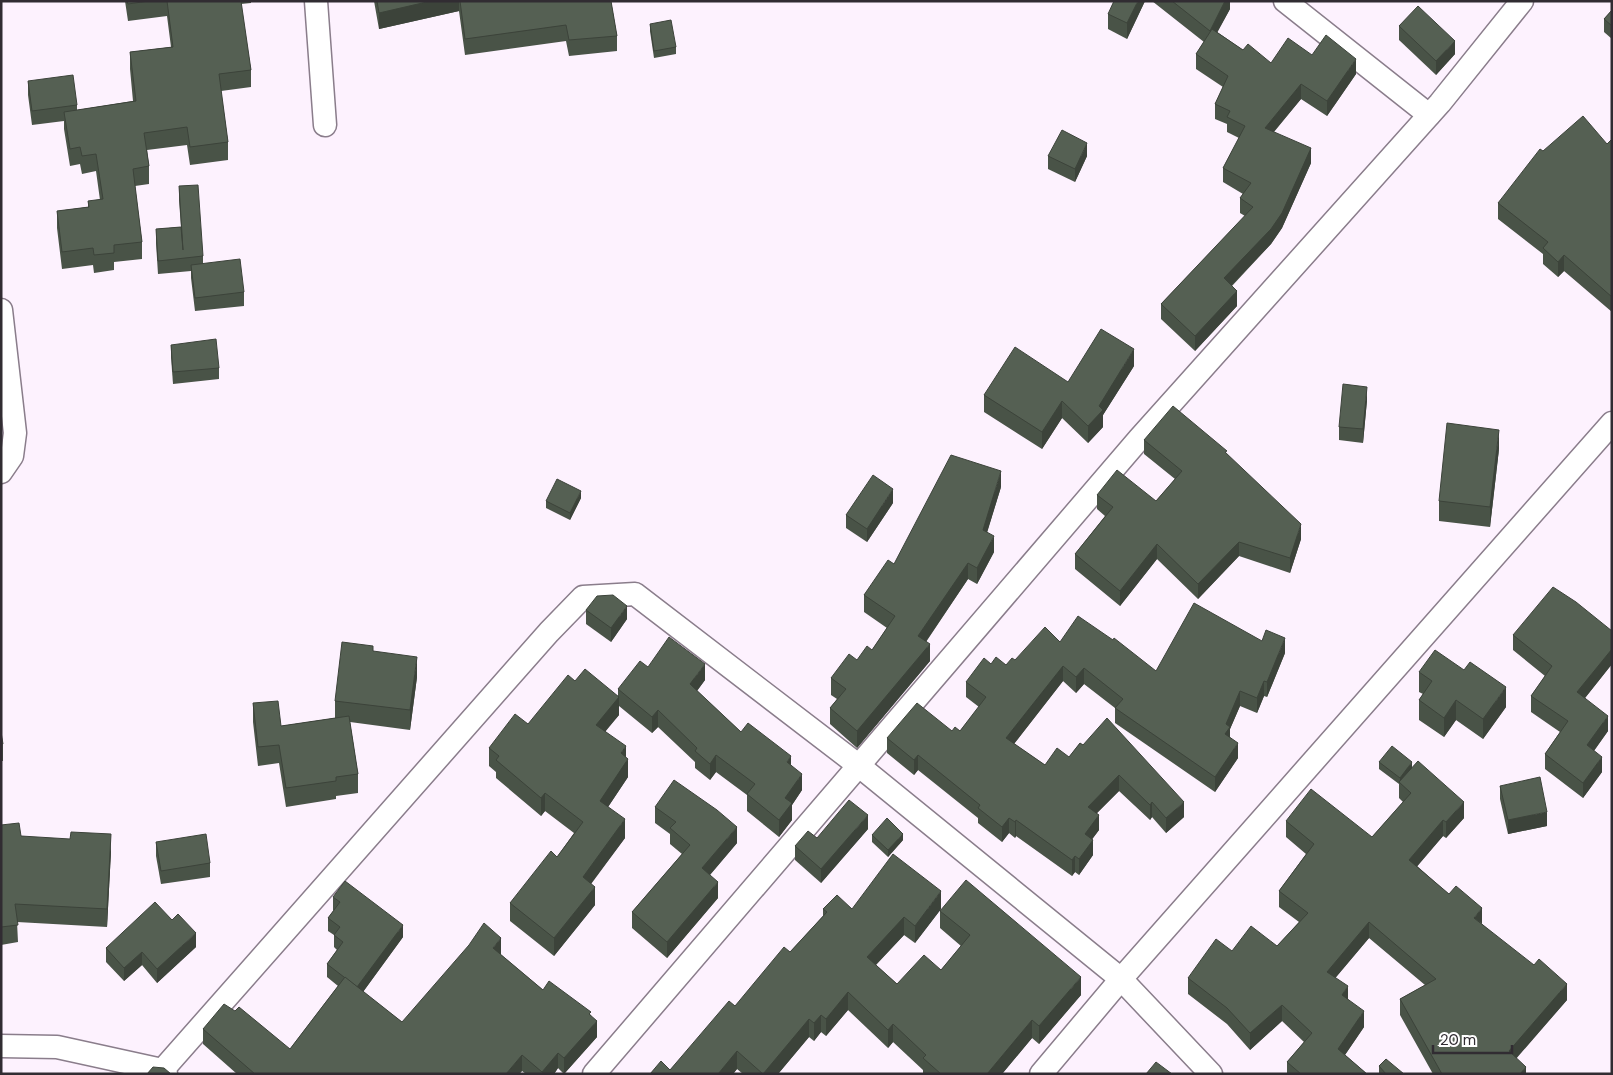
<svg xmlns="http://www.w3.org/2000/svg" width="1613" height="1075" font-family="'DM Sans',sans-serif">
	<rect width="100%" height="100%" fill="#fdf2fe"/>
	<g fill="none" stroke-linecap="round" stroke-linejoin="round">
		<defs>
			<g id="minor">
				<path d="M 316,1 L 325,125"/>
				<path d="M 1285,1 L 1429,115"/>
				<path d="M 1,310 L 15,433 L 12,456 L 1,472"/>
				<path d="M 1,1046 L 57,1047 L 162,1070 L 166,1074"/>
				<path d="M 159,1074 L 549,632 L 583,597 L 635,594 L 858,765 L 1121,979 L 1211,1074"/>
				<path d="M 594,1074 L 1139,439 L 1440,103 L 1522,1"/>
				<path d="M 1041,1074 L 1121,979 L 1612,423"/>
			</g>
		</defs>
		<use href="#minor" stroke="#8a7d8b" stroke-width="25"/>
		<use href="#minor" stroke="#fff" stroke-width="22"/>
	</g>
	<g fill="#495347">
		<path d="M 125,1 L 251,1 L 251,3 L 241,4 L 251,70 L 251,87 L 221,91 L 228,142 L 228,160 L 190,165 L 187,145 L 147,150 L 149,166 L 149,184 L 135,186 L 142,242 L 142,259 L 114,262 L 114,270 L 94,273 L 93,265 L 62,269 L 57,228 L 57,211 L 88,207 L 88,201 L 100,200 L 96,171 L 82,174 L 80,164 L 70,166 L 64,129 L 64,121 L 32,125 L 28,95 L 28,81 L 77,105 L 77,110 L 133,101 L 130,69 L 130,52 L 171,47 L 167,16 L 128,21 Z"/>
		<path d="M 374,1 L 611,1 L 617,36 L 617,51 L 569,56 L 566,41 L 465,55 L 459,11 L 379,29 Z"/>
		<path d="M 1145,1 L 1127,39 L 1108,29 L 1108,14 Z"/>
		<path d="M 1152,1 L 1230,1 L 1230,9 L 1217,32 L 1243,50 L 1271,63 L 1312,55 L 1356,74 L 1327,116 L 1301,99 L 1274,132 L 1311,163 L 1282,228 L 1271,244 L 1232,286 L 1237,306 L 1195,351 L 1161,319 L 1161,304 L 1245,216 L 1240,213 L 1240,198 L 1243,194 L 1223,182 L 1223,168 L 1239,138 L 1227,132 L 1227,124 L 1215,119 L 1215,104 L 1223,87 L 1196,69 L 1196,54 L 1204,42 Z"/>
		<path d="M 1612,10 L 1612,39 L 1604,32 L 1604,19 Z"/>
		<path d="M 650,24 L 676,47 L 676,54 L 654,58 L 650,31 Z"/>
		<path d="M 1399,26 L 1455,54 L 1436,75 L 1399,40 Z"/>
		<path d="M 1612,139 L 1612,312 L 1564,271 L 1558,277 L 1543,264 L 1543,254 L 1498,219 L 1498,203 L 1607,144 Z"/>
		<path d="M 1048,156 L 1087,156 L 1075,182 L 1048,169 Z"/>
		<path d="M 179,186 L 203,256 L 203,263 L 244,292 L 244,306 L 195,311 L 191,278 L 191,271 L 158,274 L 156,243 L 156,229 L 181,227 L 179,200 Z"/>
		<path d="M 171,345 L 219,368 L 219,379 L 173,384 L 171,357 Z"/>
		<path d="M 1134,366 L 1103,415 L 1103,427 L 1088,443 L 1062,418 L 1042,449 L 984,412 L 984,395 L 1068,382 Z"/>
		<path d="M 1367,400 L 1363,443 L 1339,440 L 1339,427 Z"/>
		<path d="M 1144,440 L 1227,454 L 1301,539 L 1290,573 L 1239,556 L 1198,599 L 1157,559 L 1120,606 L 1075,569 L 1075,554 L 1105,516 L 1097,509 L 1097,495 L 1156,501 L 1175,479 L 1144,454 Z"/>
		<path d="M 1499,449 L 1490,527 L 1439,521 L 1439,501 Z"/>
		<path d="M 1001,487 L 987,532 L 994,552 L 977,584 L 968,579 L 926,642 L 930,661 L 857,748 L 830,724 L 830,708 L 837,699 L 831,695 L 831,678 L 857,660 L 872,650 L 887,628 L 864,612 L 864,595 L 894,564 Z"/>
		<path d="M 581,498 L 570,520 L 546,508 L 546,501 Z"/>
		<path d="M 893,503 L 867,542 L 846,528 L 846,515 Z"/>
		<path d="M 586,610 L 627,619 L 611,642 L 586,624 Z"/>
		<path d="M 1612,631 L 1612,664 L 1585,698 L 1608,731 L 1594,751 L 1602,772 L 1583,798 L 1545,769 L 1545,754 L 1560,732 L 1531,712 L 1531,696 L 1545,676 L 1513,650 L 1513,635 Z"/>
		<path d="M 1060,642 L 1156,671 L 1285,653 L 1267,697 L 1264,696 L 1257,713 L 1240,706 L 1230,729 L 1230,737 L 1238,758 L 1215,792 L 1115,723 L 1115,708 L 1084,684 L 1076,693 L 1063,681 L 1014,744 L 1045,765 L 1069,757 L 1080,743 L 1184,817 L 1166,833 L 1152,817 L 1150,820 L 1119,791 L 1097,813 L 1099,830 L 1092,839 L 1093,855 L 1079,875 L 1075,872 L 1072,876 L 1016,836 L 1015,838 L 1009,833 L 1002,842 L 978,823 L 978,818 L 918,770 L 914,775 L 887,753 L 887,738 L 960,731 L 979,707 L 966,697 L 966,682 L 991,664 L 1006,665 L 1015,660 Z"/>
		<path d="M 373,651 L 417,677 L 410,730 L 350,722 L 358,774 L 358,793 L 336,796 L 336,799 L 286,807 L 279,763 L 258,766 L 253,722 L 253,703 L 281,726 L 335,718 L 335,701 Z"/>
		<path d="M 648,667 L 705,680 L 697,691 L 741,732 L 791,765 L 802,790 L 792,805 L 792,820 L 779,837 L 747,811 L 747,795 L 716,772 L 710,780 L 695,768 L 695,762 L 658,727 L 652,733 L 619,706 L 619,715 L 605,731 L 626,757 L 628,777 L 608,807 L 625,838 L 591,883 L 595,905 L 554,956 L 510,921 L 510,903 L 557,857 L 574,833 L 545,811 L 541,816 L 496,778 L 496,772 L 489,766 L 489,748 L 528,724 L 575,681 L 618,696 L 618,689 Z"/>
		<path d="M 1419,672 L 1506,707 L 1483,739 L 1456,720 L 1444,737 L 1419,720 L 1419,700 L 1423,694 L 1419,692 Z"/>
		<path d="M 1,732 L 3,744 L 3,761 L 1,761 Z"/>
		<path d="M 1379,762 L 1412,768 L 1464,818 L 1446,838 L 1443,836 L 1417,866 L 1567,1000 L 1516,1058 L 1526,1074 L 1433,1074 L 1400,1015 L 1400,999 L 1425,985 L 1369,938 L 1335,978 L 1364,1027 L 1345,1055 L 1367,1074 L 1287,1074 L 1287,1062 L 1304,1042 L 1282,1021 L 1250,1050 L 1227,1024 L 1188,994 L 1188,978 L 1232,951 L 1277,946 L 1299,922 L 1279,907 L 1279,891 L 1306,854 L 1286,837 L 1286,821 L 1372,837 L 1403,802 L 1399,798 L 1399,784 L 1379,769 Z"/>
		<path d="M 1500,786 L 1547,826 L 1508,834 L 1500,799 Z"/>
		<path d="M 655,807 L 737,843 L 710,875 L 718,898 L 667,958 L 632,928 L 632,912 L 682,854 L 670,844 L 670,834 L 655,823 Z"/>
		<path d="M 1,825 L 21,836 L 111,851 L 107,927 L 17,922 L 18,942 L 1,945 Z"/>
		<path d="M 868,829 L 821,883 L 795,860 L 795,846 L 817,838 Z"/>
		<path d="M 872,835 L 903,840 L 888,857 L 872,842 Z"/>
		<path d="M 156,842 L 210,863 L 210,877 L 161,884 L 156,856 Z"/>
		<path d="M 333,897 L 403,937 L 363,992 L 402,1022 L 501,954 L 500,954 L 543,990 L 591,1015 L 597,1037 L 564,1074 L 558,1068 L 554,1074 L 526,1074 L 522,1071 L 519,1074 L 237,1074 L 203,1044 L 203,1029 L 290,1049 L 338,986 L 327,977 L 327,964 L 337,950 L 334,947 L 334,935 L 328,931 L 328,918 L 334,910 L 333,910 Z"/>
		<path d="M 823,909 L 941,909 L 915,943 L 904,935 L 876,965 L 897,984 L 941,970 L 961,946 L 940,928 L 940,911 L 1081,995 L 1039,1044 L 1032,1038 L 1002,1074 L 923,1074 L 923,1070 L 893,1042 L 888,1048 L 848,1010 L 826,1036 L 821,1032 L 814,1041 L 809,1037 L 778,1074 L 743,1074 L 737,1069 L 733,1074 L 650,1074 L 670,1070 L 790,952 L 823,916 Z"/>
		<path d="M 196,947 L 157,983 L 142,965 L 124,981 L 106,962 L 106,948 Z"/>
		<path d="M 1379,1066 L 1404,1074 L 1379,1074 Z"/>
	</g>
	<g fill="#3c433a">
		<path d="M 431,1 L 459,1 L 459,11 L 379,29 L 379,13 Z"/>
		<path d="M 1138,1 L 1145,1 L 1127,39 L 1127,23 Z"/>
		<path d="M 1225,1 L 1230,1 L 1230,9 L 1210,46 L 1210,31 Z"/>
		<path d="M 1455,41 L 1455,54 L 1436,75 L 1436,61 Z"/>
		<path d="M 1356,59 L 1356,74 L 1327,116 L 1327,101 Z"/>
		<path d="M 1301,84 L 1301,99 L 1265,142 L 1265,128 Z"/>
		<path d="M 1087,143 L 1087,156 L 1075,182 L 1075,169 Z"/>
		<path d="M 1311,148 L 1311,163 L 1282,228 L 1271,244 L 1224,293 L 1224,278 Z"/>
		<path d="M 1564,255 L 1564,271 L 1558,277 L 1558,262 Z"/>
		<path d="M 1237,291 L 1237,306 L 1195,351 L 1195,336 Z"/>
		<path d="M 1134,349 L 1134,366 L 1103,415 L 1103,427 L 1088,443 L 1088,426 L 1099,406 Z"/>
		<path d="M 1367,387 L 1367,400 L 1363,443 L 1363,429 Z"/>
		<path d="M 1062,401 L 1062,418 L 1042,449 L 1042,432 Z"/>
		<path d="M 1499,430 L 1499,449 L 1490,527 L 1490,507 Z"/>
		<path d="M 1001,471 L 1001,487 L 983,546 L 983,530 Z"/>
		<path d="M 893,489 L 893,503 L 867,542 L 867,529 Z"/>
		<path d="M 581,491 L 581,498 L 570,520 L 570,513 Z"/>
		<path d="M 1301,524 L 1301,539 L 1290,573 L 1290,558 Z"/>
		<path d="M 994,536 L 994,552 L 977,584 L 977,568 Z"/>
		<path d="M 1239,542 L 1239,556 L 1198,599 L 1198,584 Z"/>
		<path d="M 1157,544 L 1157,559 L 1120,606 L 1120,591 Z"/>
		<path d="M 968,563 L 968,579 L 918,653 L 918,636 Z"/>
		<path d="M 627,606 L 627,619 L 611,642 L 611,628 Z"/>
		<path d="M 1285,638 L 1285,653 L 1267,697 L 1267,682 Z"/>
		<path d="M 930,644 L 930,661 L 857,748 L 857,731 Z"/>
		<path d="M 1612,649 L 1612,664 L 1577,708 L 1577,692 Z"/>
		<path d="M 417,657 L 417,677 L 410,730 L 410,710 Z"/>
		<path d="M 705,664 L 705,680 L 690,700 L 690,684 Z"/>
		<path d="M 1063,666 L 1063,681 L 1006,754 L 1006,738 Z"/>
		<path d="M 1084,668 L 1084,684 L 1076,693 L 1076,677 Z"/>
		<path d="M 1264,681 L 1264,696 L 1257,713 L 1257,698 Z"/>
		<path d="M 1506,687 L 1506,707 L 1483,739 L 1483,719 Z"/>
		<path d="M 1240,691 L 1240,706 L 1230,729 L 1230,742 L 1225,734 L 1226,724 Z"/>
		<path d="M 619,697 L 619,715 L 596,743 L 596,725 Z"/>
		<path d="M 1456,700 L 1456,720 L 1444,737 L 1444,718 Z"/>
		<path d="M 658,710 L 658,727 L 652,733 L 652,717 Z"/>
		<path d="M 1608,716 L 1608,731 L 1587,760 L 1587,745 Z"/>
		<path d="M 1238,743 L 1238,758 L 1215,792 L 1215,777 Z"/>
		<path d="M 626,746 L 626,762 L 628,759 L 628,777 L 600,819 L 600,801 L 621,753 Z"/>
		<path d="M 716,755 L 716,772 L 710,780 L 710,764 Z"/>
		<path d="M 918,755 L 918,770 L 914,775 L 914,760 Z"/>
		<path d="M 791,756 L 791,773 L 787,762 Z"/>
		<path d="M 1602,757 L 1602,772 L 1583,798 L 1583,783 Z"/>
		<path d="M 1412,762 L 1412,769 L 1400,783 L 1400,778 Z"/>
		<path d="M 802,774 L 802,790 L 792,805 L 792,820 L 779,837 L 779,820 L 785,798 Z"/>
		<path d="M 1119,775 L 1119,791 L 1088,822 L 1088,807 Z"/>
		<path d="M 545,793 L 545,811 L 541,816 L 541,798 Z"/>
		<path d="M 1152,802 L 1152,817 L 1150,820 L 1150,805 Z"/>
		<path d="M 1184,802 L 1184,817 L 1166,833 L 1166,818 Z"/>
		<path d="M 1464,802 L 1464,818 L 1446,838 L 1446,822 Z"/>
		<path d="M 1547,812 L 1547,826 L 1508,834 L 1508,820 Z"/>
		<path d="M 868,815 L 868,829 L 821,883 L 821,869 Z"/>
		<path d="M 1099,815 L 1099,830 L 1085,849 L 1085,834 Z"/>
		<path d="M 1009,818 L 1009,833 L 1002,842 L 1002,827 Z"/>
		<path d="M 625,819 L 625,838 L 583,895 L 583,877 Z"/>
		<path d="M 1016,820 L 1016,836 L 1015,838 L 1015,822 Z"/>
		<path d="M 1443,820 L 1443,836 L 1409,876 L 1409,860 Z"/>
		<path d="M 737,827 L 737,843 L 702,884 L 702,868 Z"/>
		<path d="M 111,834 L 111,851 L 107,927 L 107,909 Z"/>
		<path d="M 903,834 L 903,840 L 888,857 L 888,850 Z"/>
		<path d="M 1093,840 L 1093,855 L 1079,875 L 1079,859 Z"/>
		<path d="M 1075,856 L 1075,872 L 1072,876 L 1072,860 Z"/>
		<path d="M 718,882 L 718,898 L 667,958 L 667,942 Z"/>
		<path d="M 595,887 L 595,905 L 554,956 L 554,938 Z"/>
		<path d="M 941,891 L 941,909 L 915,943 L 915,926 Z"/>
		<path d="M 1482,908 L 1482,924 L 1474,918 Z"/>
		<path d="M 904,917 L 904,935 L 867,974 L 867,957 Z"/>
		<path d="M 1369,922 L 1369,938 L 1327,988 L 1327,972 Z"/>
		<path d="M 403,925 L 403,937 L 357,1000 L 357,987 Z"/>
		<path d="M 196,933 L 196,947 L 157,983 L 157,969 Z"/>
		<path d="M 501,938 L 501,954 L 493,964 L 493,948 Z"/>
		<path d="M 142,952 L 142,965 L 124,981 L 124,968 Z"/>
		<path d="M 1081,977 L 1081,995 L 1039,1044 L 1039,1026 Z"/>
		<path d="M 1567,984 L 1567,1000 L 1509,1067 L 1509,1051 Z"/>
		<path d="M 1348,986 L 1348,1002 L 1342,995 Z"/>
		<path d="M 848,992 L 848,1010 L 826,1036 L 826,1019 Z"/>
		<path d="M 1282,1005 L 1282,1021 L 1250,1050 L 1250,1033 Z"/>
		<path d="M 1364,1011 L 1364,1027 L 1338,1065 L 1338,1049 Z"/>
		<path d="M 821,1015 L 821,1032 L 814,1041 L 814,1023 Z"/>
		<path d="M 809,1019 L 809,1037 L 778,1074 L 763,1074 Z"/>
		<path d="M 1032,1020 L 1032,1038 L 1002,1074 L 987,1074 Z"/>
		<path d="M 597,1021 L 597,1037 L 564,1074 L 564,1058 Z"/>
		<path d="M 893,1024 L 893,1042 L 888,1048 L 888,1030 Z"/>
		<path d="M 737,1051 L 737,1069 L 733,1074 L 718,1074 Z"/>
		<path d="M 558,1053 L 558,1068 L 554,1074 L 542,1074 L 542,1072 Z"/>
		<path d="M 522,1055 L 522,1071 L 519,1074 L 506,1074 Z"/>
		<path d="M 1526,1067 L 1526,1074 L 1520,1074 Z"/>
	</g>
	<g fill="#556053" stroke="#3c433a">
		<path d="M 127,1 L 149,1 L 128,4 Z"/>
		<path d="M 167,1 L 241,1 L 251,70 L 219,74 L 228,142 L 190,147 L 187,127 L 144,133 L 149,166 L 133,169 L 142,242 L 114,245 L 114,253 L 94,255 L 93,248 L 62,252 L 57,211 L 89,207 L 88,201 L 103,199 L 96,154 L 82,156 L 80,147 L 70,149 L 64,112 L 136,101 L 130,52 L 173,47 Z"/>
		<path d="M 377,1 L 431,1 L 379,13 Z"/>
		<path d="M 460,1 L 611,1 L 617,36 L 569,40 L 566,25 L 465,39 Z"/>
		<path d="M 1114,1 L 1138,1 L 1127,23 L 1108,14 Z"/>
		<path d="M 1172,1 L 1225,1 L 1210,31 Z"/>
		<path d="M 1418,6 L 1455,41 L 1436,61 L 1399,26 Z"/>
		<path d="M 1612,10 L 1612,26 L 1604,19 Z"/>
		<path d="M 671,20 L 676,47 L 654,51 L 650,24 Z"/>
		<path d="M 1212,29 L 1243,50 L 1248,44 L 1271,63 L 1288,38 L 1312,55 L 1326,35 L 1356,59 L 1327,101 L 1301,84 L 1265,128 L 1311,148 L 1282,213 L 1271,229 L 1224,278 L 1237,291 L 1195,336 L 1161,304 L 1253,207 L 1240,198 L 1251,183 L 1223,168 L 1245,126 L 1227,117 L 1230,111 L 1215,104 L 1228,76 L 1196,54 Z"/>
		<path d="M 73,75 L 77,105 L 32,111 L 28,81 Z"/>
		<path d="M 1583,116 L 1607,144 L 1612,139 L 1612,235 L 1611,237 L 1612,238 L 1612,297 L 1564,255 L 1558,262 L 1543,248 L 1548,242 L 1498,203 L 1540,149 L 1543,151 Z"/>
		<path d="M 1062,130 L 1087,143 L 1075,169 L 1048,156 Z"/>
		<path d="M 198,185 L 203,256 L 158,261 L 156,229 L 181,227 L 183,250 L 179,186 Z"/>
		<path d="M 240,259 L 244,292 L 195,298 L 191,265 Z"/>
		<path d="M 1101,329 L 1134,349 L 1099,406 L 1103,410 L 1088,426 L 1062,401 L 1042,432 L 984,395 L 1015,347 L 1068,382 Z"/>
		<path d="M 216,339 L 219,368 L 173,372 L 171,345 Z"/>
		<path d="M 1343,384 L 1367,387 L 1363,429 L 1339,427 Z"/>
		<path d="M 1173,406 L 1227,451 L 1225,452 L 1301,524 L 1290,558 L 1239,542 L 1198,584 L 1157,544 L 1120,591 L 1075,554 L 1113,507 L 1097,495 L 1117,470 L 1156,501 L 1182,471 L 1144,440 Z"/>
		<path d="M 1447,423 L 1499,430 L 1490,507 L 1439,501 Z"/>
		<path d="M 951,455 L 1001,471 L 983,530 L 994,536 L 977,568 L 968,563 L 918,636 L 930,644 L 857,731 L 830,708 L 846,689 L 831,678 L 849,654 L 857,660 L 867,646 L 872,650 L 895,616 L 864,595 L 888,560 L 894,564 Z"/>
		<path d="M 873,475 L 893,489 L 867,529 L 846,515 Z"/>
		<path d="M 557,479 L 581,491 L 570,513 L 546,501 Z"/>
		<path d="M 1553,587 L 1576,602 L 1612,631 L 1612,649 L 1577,692 L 1608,716 L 1587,745 L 1602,757 L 1583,783 L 1545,754 L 1568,721 L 1531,696 L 1552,666 L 1513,635 Z"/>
		<path d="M 613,595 L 627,606 L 611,628 L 586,610 L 597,596 Z"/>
		<path d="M 1194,603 L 1262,641 L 1266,630 L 1285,638 L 1267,682 L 1264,681 L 1257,698 L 1240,691 L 1226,724 L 1230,727 L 1225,734 L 1238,743 L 1215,777 L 1115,708 L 1123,699 L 1084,668 L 1076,677 L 1063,666 L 1006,738 L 1045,765 L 1057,748 L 1069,757 L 1080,743 L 1083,745 L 1107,718 L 1184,802 L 1166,818 L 1152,802 L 1150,805 L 1119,775 L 1088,807 L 1099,815 L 1085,834 L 1093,840 L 1079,859 L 1075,856 L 1072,860 L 1016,820 L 1015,822 L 1009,818 L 1002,827 L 978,808 L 980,805 L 918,755 L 914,760 L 887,738 L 917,703 L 952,731 L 955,727 L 960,731 L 986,697 L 966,682 L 984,658 L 991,664 L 996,657 L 1006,665 L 1012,658 L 1015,660 L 1045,627 L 1060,642 L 1078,616 L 1113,640 L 1114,638 L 1156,671 Z"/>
		<path d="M 669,637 L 705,664 L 690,684 L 741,732 L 748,723 L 791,756 L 787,762 L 802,774 L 785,798 L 792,803 L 779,820 L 747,794 L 755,784 L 716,755 L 710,764 L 695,751 L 697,748 L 658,710 L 652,717 L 618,689 L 640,661 L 648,667 Z"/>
		<path d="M 342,642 L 373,646 L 373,651 L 417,657 L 410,710 L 335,701 Z"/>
		<path d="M 1435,650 L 1464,670 L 1470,662 L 1506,687 L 1483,719 L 1456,700 L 1444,718 L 1419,700 L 1432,681 L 1419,672 Z"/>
		<path d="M 585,669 L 619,697 L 596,725 L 626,746 L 621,753 L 628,759 L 600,801 L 625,819 L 583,877 L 595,887 L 554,938 L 510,903 L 551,851 L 557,857 L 583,822 L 545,793 L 541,798 L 496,760 L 499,756 L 489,748 L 515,714 L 528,724 L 568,675 L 575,681 Z"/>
		<path d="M 278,701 L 281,726 L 349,716 L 358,774 L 336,777 L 336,781 L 286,788 L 279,745 L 258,747 L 253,703 Z"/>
		<path d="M 1,732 L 3,744 L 1,744 Z"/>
		<path d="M 1392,746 L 1412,762 L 1400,778 L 1379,762 Z"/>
		<path d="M 1418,761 L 1464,802 L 1446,822 L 1443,820 L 1409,860 L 1449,894 L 1456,886 L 1482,908 L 1474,918 L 1534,965 L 1539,959 L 1567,984 L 1509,1051 L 1526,1067 L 1520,1074 L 1442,1074 L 1400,999 L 1436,979 L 1369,922 L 1327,972 L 1348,986 L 1342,995 L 1364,1011 L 1338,1049 L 1367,1074 L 1301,1074 L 1287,1062 L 1312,1033 L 1282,1005 L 1250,1033 L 1227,1008 L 1188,978 L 1216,939 L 1232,951 L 1251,926 L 1277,946 L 1308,913 L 1279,891 L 1314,844 L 1286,821 L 1311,789 L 1372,837 L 1411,793 L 1399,782 Z"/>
		<path d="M 1540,777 L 1547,812 L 1508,820 L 1500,786 Z"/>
		<path d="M 674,780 L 717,810 L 737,827 L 702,868 L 718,882 L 667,942 L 632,912 L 690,845 L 670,828 L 676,822 L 655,807 Z"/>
		<path d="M 849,800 L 868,815 L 821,869 L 795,846 L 808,831 L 817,838 Z"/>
		<path d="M 887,818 L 903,834 L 888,850 L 872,835 Z"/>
		<path d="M 19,823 L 21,836 L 70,839 L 71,832 L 111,834 L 107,909 L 15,904 L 18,925 L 1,927 L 1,825 Z"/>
		<path d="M 206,834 L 210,863 L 161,871 L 156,842 Z"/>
		<path d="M 893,854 L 941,891 L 915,926 L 904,917 L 867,957 L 897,984 L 924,955 L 941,970 L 970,935 L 940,911 L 966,880 L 1081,977 L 1039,1026 L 1032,1020 L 987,1074 L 941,1074 L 923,1058 L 926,1055 L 893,1024 L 888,1030 L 848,992 L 826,1019 L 821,1015 L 814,1023 L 809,1019 L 763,1074 L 737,1051 L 718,1074 L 650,1074 L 661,1061 L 670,1070 L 729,1001 L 735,1006 L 784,947 L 790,952 L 827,912 L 823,909 L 837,895 L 852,909 Z"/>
		<path d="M 345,881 L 403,925 L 357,987 L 327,964 L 343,942 L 334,935 L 340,927 L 328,918 L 340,902 L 333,897 Z"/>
		<path d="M 155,902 L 172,920 L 178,914 L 196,933 L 157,969 L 142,952 L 124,968 L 106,948 Z"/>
		<path d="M 484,923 L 501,938 L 493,948 L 543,990 L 549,981 L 591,1012 L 589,1014 L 597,1021 L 564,1058 L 558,1053 L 542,1072 L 522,1055 L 506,1074 L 255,1074 L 203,1029 L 224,1004 L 235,1011 L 239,1007 L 290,1049 L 345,977 L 402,1022 L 469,945 Z"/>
		<path d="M 1386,1059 L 1404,1074 L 1386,1074 L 1379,1066 Z"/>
		<path d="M 1156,1062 L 1172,1074 L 1146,1074 Z"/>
		<path d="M 153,1067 L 164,1068 L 171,1074 L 147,1074 Z"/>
	</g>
	<rect width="1613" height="1075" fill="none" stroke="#312c32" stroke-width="5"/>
	<path d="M1433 1045v8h79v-8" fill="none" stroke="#312c32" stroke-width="2.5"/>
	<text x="1440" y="1045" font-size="15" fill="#312c32" stroke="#ffffff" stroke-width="4" paint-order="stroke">20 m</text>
</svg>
